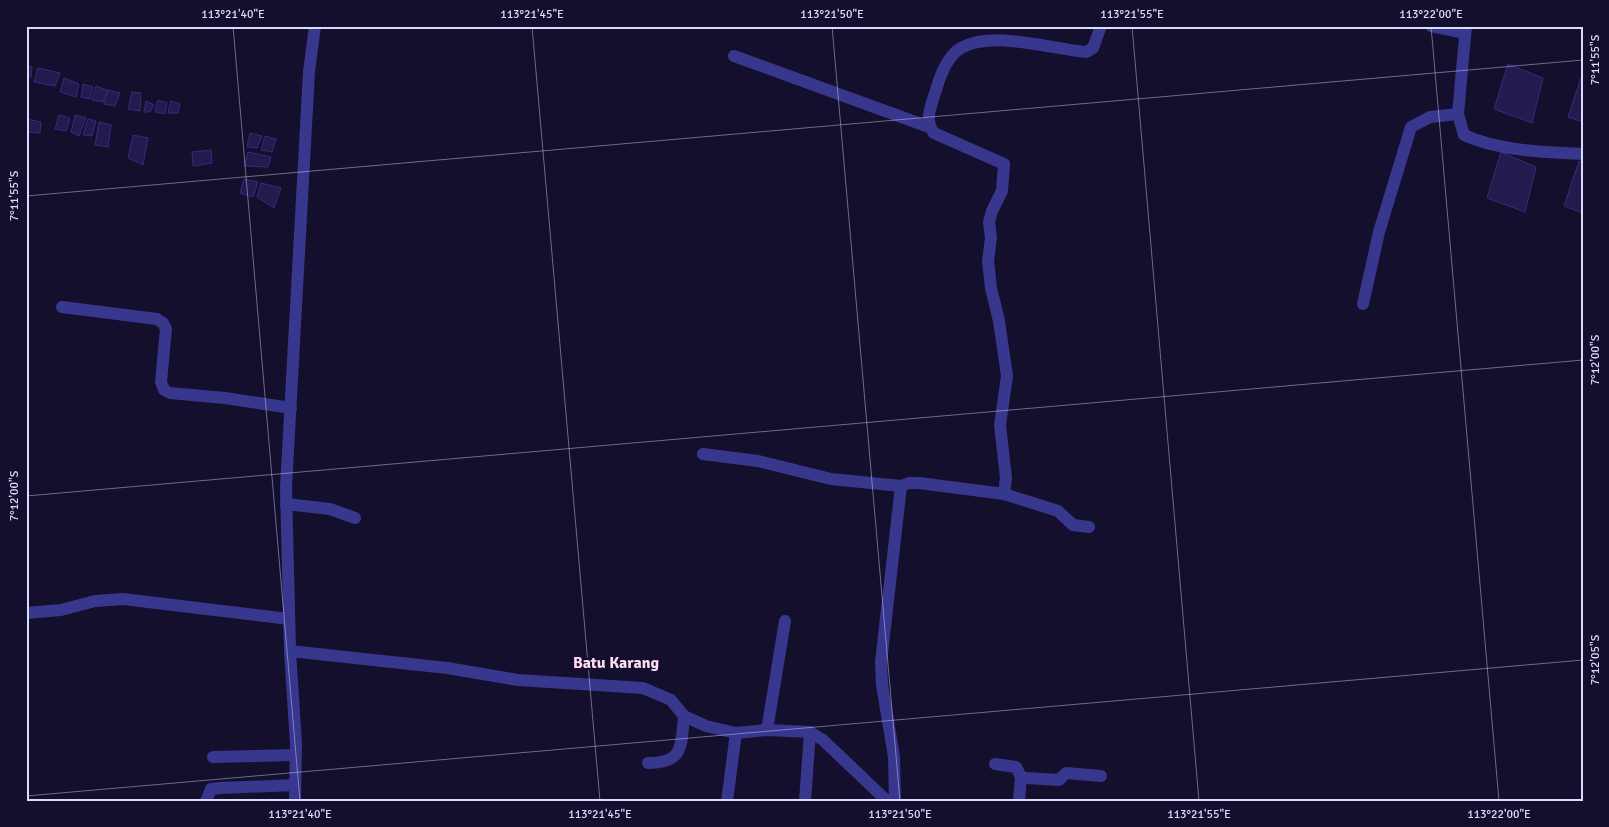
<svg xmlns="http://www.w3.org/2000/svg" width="1609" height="827" font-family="Signika,sans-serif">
	<rect width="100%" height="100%" fill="#130f2c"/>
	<g fill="#231a4e" stroke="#382a7c">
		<path d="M 1508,64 L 1543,78 L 1532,123 L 1494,109 Z"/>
		<path d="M 26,65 L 32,67 L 31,77 L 26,77 Z"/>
		<path d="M 38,68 L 60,73 L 55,86 L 34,82 Z"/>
		<path d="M 1583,72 L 1583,122 L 1568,117 Z"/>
		<path d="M 64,78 L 79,84 L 76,97 L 60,92 Z"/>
		<path d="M 83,84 L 93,87 L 90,99 L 81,97 Z"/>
		<path d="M 96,86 L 107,90 L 103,102 L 92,100 Z"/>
		<path d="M 108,90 L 120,93 L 115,106 L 104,104 Z"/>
		<path d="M 132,92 L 141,93 L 140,111 L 128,109 Z"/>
		<path d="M 158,100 L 167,103 L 165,114 L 155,112 Z"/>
		<path d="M 146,101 L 154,105 L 150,112 L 144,112 Z"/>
		<path d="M 171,101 L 180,104 L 178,113 L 168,113 Z"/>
		<path d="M 59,115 L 70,118 L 66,131 L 55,129 Z"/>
		<path d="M 75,115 L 86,118 L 79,136 L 71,132 Z"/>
		<path d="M 26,119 L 41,122 L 40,133 L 26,132 Z"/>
		<path d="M 88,119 L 96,121 L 92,136 L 83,135 Z"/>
		<path d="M 99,122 L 111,125 L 108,147 L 95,145 Z"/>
		<path d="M 250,133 L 262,136 L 257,148 L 247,147 Z"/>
		<path d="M 133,135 L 148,138 L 143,165 L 128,158 Z"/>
		<path d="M 265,136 L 276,139 L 272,152 L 261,150 Z"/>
		<path d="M 211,150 L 212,163 L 193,166 L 192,152 Z"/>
		<path d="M 248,152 L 271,157 L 268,167 L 244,166 Z"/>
		<path d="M 1501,152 L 1536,167 L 1525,212 L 1487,198 Z"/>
		<path d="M 1579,161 L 1583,163 L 1583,213 L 1564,206 Z"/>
		<path d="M 244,179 L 258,182 L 253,197 L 240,193 Z"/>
		<path d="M 261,183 L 281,188 L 274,208 L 257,197 Z"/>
	</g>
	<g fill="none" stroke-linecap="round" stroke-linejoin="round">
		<g stroke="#38378e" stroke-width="12">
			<path d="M 1431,26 L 1465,33"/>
			<path d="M 1466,26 L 1458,114 L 1464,135 C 1499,151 1544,152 1583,154"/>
			<path d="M 734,56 L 929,127"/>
			<path d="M 1363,304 L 1379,232 L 1411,127 L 1430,117 L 1458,114"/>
			<path d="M 62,307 L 157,319 L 163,323 L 166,329 L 161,382 L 164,390 L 170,393 L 225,398 L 291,408"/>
			<path d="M 703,454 L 758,461 L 831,479 L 901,486"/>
			<path d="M 1004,494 L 1058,511 L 1073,525 L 1089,527"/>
			<path d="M 286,504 L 330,509 L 355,518"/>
			<path d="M 26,613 L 61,610 L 95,601 L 123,599 L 289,619"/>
			<path d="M 767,730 L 785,621"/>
			<path d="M 213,757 L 295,755"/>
			<path d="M 648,763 C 684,763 681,746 684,716"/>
			<path d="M 995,764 L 1016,767 L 1021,777 L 1026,778 L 1059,780 L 1066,773 L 1101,776"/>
			<path d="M 206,801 L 211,789 L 220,788 L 295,785"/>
			<path d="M 727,801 L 736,733"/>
			<path d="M 805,801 L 810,732"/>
			<path d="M 895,801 L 894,757 L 882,685 L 881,662 L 901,486 L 909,483 L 919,483 L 1004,494 L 1006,478 L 1000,425 L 1007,376 L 999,321 L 991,288 L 988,261 L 991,238 L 989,222 L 992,211 L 1002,191 L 1004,164 L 934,133 C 924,120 931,106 936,90 C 940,76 947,56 961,48 C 993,30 1051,49 1086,52 L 1093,48 L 1101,26"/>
			<path d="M 1019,801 L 1021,777"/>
		</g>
		<g stroke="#38378e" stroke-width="12">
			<path d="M 290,651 L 447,668 L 518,680 L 643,688 L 671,700 L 684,716 L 706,726 L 727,731 L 736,733 L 767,730 L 810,732 L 823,740 L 887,801"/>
			<path d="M 295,801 L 296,744 L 290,651 L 286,487 L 309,72 L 315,26"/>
		</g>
	</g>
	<path fill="none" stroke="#dddaff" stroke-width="1" stroke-opacity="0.45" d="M 233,26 L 300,801M 532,26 L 600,801M 832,26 L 900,801M 1132,26 L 1199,801M 1431,26 L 1499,801M 26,196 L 1583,60M 26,496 L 1583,360M 26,796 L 1583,660"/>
	<g text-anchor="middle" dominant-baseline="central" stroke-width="5" stroke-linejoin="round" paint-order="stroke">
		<g font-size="16" font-weight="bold" fill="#ffdcf3" stroke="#130f2c">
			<text x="616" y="663">Batu Karang</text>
		</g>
	</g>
	<rect width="1609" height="827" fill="none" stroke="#130f2c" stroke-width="55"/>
	<rect x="28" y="28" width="1554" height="772" fill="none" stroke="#dddaff" stroke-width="2"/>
	<g font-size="12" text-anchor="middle" fill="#dddaff">
		<text x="233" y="18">113°21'40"E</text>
		<text x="532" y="18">113°21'45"E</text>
		<text x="832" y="18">113°21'50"E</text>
		<text x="1132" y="18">113°21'55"E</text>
		<text x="1431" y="18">113°22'00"E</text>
		<text transform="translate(1595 60) rotate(-90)" y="4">7°11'55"S</text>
		<text transform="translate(14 196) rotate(-90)" y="4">7°11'55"S</text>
		<text transform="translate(1595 360) rotate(-90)" y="4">7°12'00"S</text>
		<text transform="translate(14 496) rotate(-90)" y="4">7°12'00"S</text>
		<text transform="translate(1595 660) rotate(-90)" y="4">7°12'05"S</text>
		<text x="300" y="818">113°21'40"E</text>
		<text x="600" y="818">113°21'45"E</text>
		<text x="900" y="818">113°21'50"E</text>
		<text x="1199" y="818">113°21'55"E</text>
		<text x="1499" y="818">113°22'00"E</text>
	</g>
</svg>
